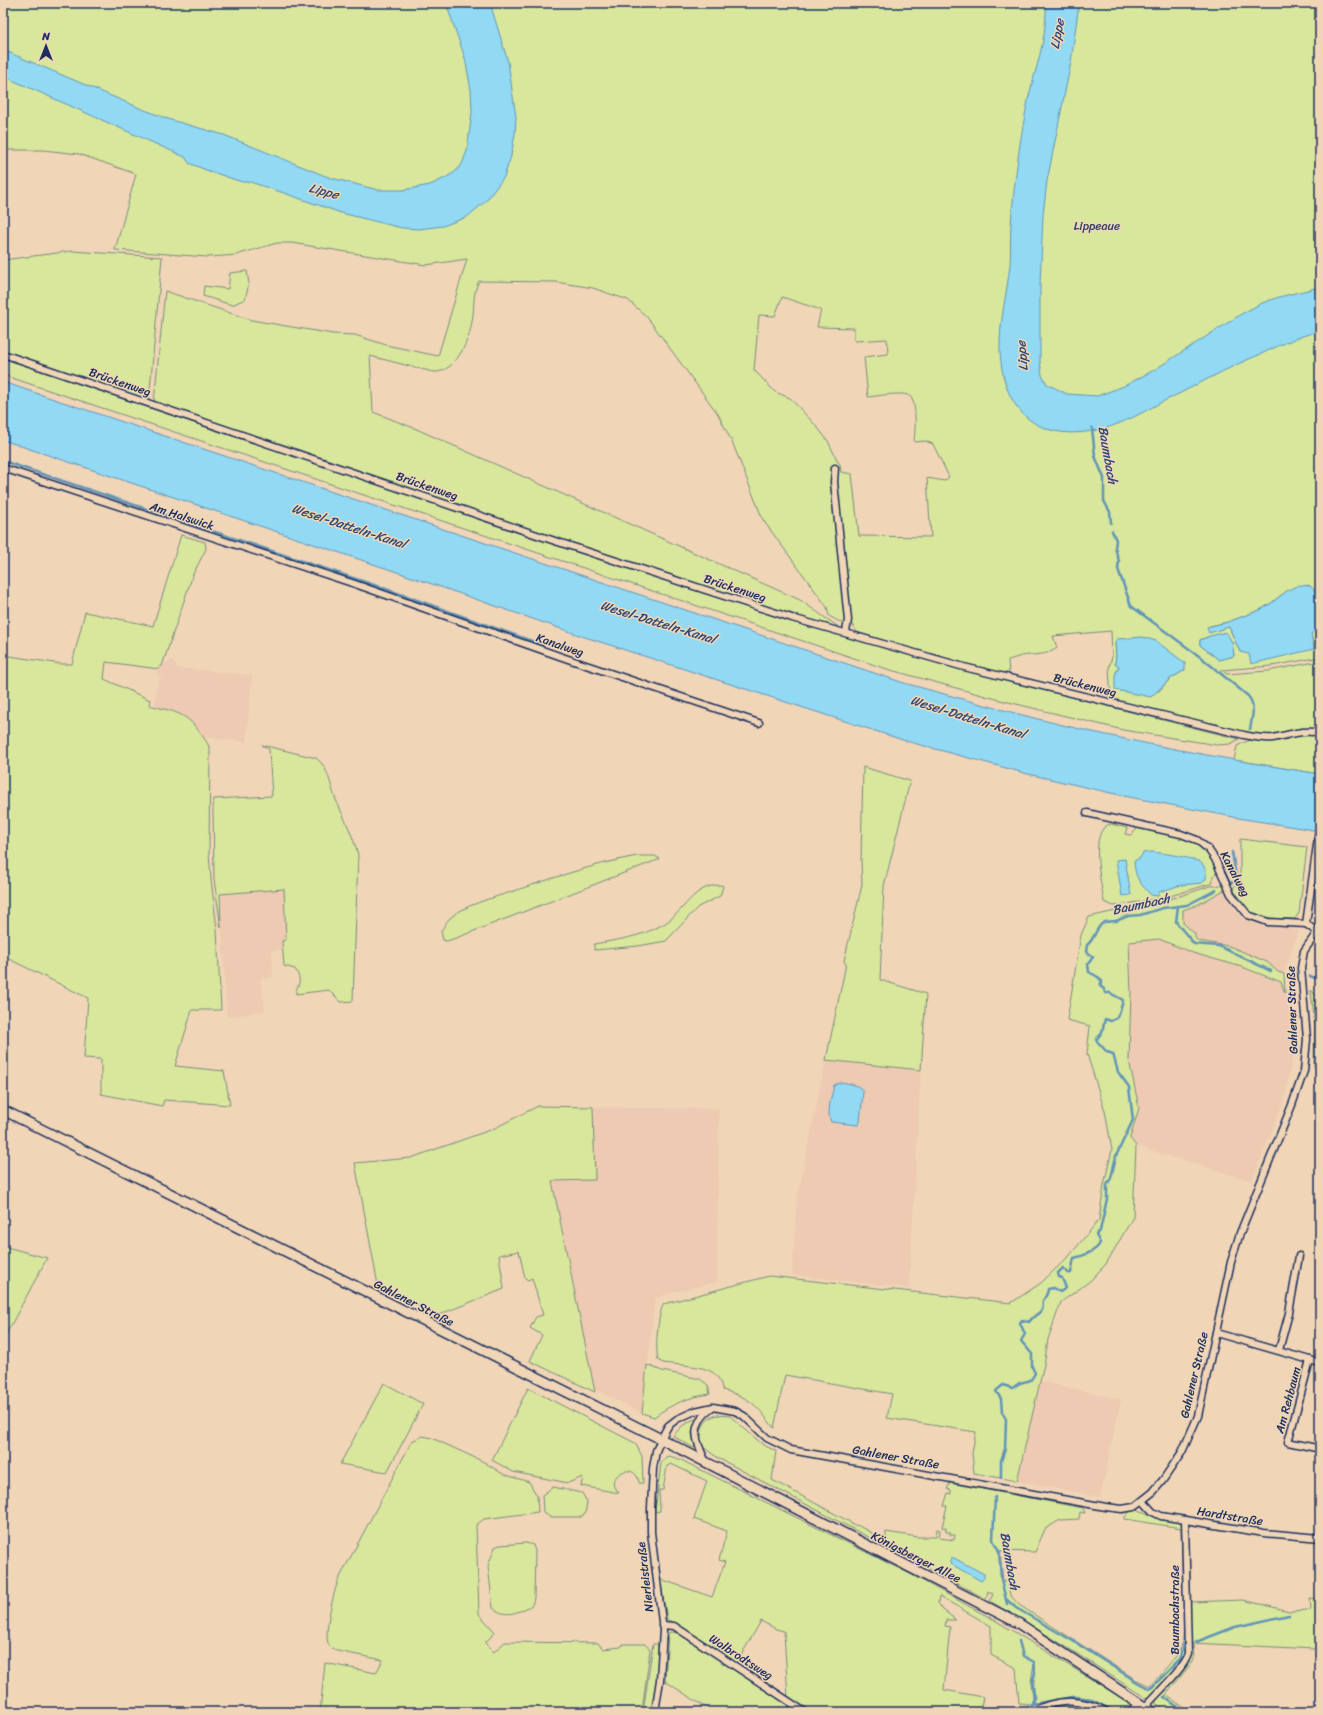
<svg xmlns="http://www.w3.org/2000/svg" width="1323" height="1715" font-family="Sriracha,sans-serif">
	<rect width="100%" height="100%" fill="#f0d5b7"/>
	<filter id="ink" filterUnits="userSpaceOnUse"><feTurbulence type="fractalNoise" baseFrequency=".025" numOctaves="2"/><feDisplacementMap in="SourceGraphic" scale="8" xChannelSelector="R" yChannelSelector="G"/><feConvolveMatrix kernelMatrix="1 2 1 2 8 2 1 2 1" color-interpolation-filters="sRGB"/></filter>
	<g filter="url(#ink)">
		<g fill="#edcab1">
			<path d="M 173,660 L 177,668 L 252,675 L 246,742 L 204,737 L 193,723 L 179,713 L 155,707 L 157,686 L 161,677 L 157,673 L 159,669 L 160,666 Z"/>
			<path d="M 284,889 L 286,940 L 282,941 L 283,949 L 272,951 L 273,977 L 260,979 L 265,1008 L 263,1011 L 227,1017 L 220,894 Z"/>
			<path d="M 1226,889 L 1237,909 L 1246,917 L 1263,924 L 1296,927 L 1298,930 L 1284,974 L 1278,972 L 1267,962 L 1229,946 L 1198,941 L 1183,923 L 1183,910 L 1197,905 Z"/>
			<path d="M 1159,939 L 1193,953 L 1242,967 L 1281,982 L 1294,1027 L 1295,1042 L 1285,1097 L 1252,1181 L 1136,1146 L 1130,1138 L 1139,1108 L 1129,1060 L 1131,993 L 1129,942 Z"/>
			<path d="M 826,1060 L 921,1070 L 909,1288 L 792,1275 L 797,1200 Z"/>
			<path d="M 538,1106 L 719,1109 L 717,1282 L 673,1292 L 655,1298 L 642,1413 L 594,1389 Z"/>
			<path d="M 1040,1381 L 1121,1400 L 1100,1497 L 1018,1481 Z"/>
		</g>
		<g fill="#d8e79b" stroke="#7a8b7c" fill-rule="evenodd">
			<path d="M 3,3 L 1320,3 L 1320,657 L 1272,666 L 1221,670 L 1227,674 L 1268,671 L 1320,661 L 1320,730 C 1301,724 1281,737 1262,736 C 1248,735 1233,730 1220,727 L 1218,724 L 1179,717 L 1111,701 L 1109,667 L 1112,657 L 1111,631 L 1053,636 L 1057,648 C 1047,656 1033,654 1021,656 C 1017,657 1013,659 1008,660 L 1009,676 L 902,646 L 857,632 L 851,623 L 842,623 L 829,616 L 827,607 L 763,520 L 733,444 L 718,414 L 647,317 L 628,300 L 593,288 L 556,282 L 479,281 C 472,293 475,307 472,321 C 470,339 455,374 433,372 L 370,356 L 373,412 L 414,428 L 800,600 L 840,628 L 785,613 L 610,556 L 154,402 L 165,291 L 251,320 L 333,334 L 355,335 L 386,345 L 438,356 L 467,259 L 426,265 L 292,243 L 277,243 L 236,255 L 224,256 L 207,257 L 115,250 L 136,174 L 79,154 L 43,150 L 3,150 ZM 782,297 L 821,310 L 817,327 L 854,328 L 854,340 L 856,341 L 887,339 L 888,354 L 864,357 L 868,397 C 877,396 900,392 908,395 C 918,399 915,432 914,442 L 925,441 L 933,444 L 949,477 L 945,481 L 927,478 L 931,537 L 859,536 L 852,474 L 841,472 L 840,464 L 838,462 L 828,441 L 818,428 L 790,398 L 775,392 L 754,370 L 759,315 L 775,316 ZM 1309,585 L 1311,634 L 1314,649 L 1240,652 L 1229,627 L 1210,626 L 1228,622 L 1260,610 L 1270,604 L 1288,590 ZM 1210,636 L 1232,642 L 1234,656 L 1219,660 L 1200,645 L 1200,640 ZM 1115,642 L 1185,670 L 1170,679 L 1159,691 L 1128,692 L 1116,690 L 1116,672 L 1119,666 L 1115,664 L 1116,655 Z"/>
			<path d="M 72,251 L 162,257 L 149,400 L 3,351 L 3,260 Z"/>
			<path d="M 247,271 L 249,284 L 245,299 L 232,305 L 203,296 L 204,286 L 228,289 L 230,273 Z"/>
			<path d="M 3,358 L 564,547 L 787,620 L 1003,680 L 1239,739 L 1230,744 L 1217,745 L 1123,730 L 1000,700 L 887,669 L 3,375 Z"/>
			<path d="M 181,535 L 205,542 L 206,549 L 193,574 L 162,666 L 160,666 L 159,669 L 106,662 L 104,679 L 150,700 L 149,705 C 170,711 184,711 198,730 C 203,737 207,741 210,749 L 209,853 L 211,879 L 217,930 L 221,1010 L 192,1010 L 175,1066 L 224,1071 L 230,1105 L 164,1100 L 162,1106 L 101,1094 L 101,1059 L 84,1058 L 88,998 L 3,956 L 3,655 L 61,664 L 72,664 L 85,612 L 153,626 Z"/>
			<path d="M 1304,734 L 1311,734 L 1320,738 L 1320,774 L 1234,760 L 1237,746 L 1252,739 Z"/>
			<path d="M 262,745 L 316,758 C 329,767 330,786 336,800 C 344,818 353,835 358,855 L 353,1001 L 341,1002 L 329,990 L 296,994 L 296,990 C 301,982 300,977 295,969 L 284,966 L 282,941 L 286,940 L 284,889 L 220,894 L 221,928 L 214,879 L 213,809 L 214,799 L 272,796 L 269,749 Z"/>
			<path d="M 863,767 L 910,781 L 884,886 L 880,980 L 926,994 L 921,1070 L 826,1060 L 846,964 L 844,961 L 862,885 L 861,860 Z"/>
			<path d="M 1111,824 L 1127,828 L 1125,834 L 1131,835 L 1138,828 C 1161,833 1192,834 1208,853 C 1212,858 1215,864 1218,869 L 1212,880 L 1213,883 L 1167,897 L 1114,906 L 1104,902 C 1102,886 1087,828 1111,824 Z"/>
			<path d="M 1240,839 L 1307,847 L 1299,913 L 1295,919 C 1265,918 1246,920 1232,889 L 1240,881 Z"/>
			<path d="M 637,856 L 655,856 L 660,859 L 456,938 L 447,941 L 443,940 L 441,931 C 444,927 446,922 449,919 C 463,905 493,898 511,892 C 553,878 594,864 637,856 Z"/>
			<path d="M 721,885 L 723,886 L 720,896 L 698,907 L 666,941 L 638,946 L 594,950 L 594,944 C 617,940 641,937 662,925 C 685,913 691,885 721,885 Z"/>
			<path d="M 1224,885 L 1226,889 L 1197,905 L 1183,910 L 1183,923 L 1195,934 L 1195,938 L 1198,941 L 1229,946 L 1267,962 L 1278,972 L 1284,974 L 1285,993 L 1281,982 L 1242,967 L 1193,953 L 1159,939 L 1129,942 L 1131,993 L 1129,1060 L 1139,1108 L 1130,1138 L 1136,1146 L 1133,1217 L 1106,1264 L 1090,1281 L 1061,1302 L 1048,1339 L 1045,1360 L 1017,1481 L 974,1473 L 972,1453 L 976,1432 L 887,1418 L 892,1394 L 785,1375 L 774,1428 C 756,1405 753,1399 723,1390 C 721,1384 719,1376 712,1372 C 702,1365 676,1365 663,1363 L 659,1361 C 654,1354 658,1311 664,1304 L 769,1276 L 1011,1303 L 1041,1283 L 1070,1255 L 1099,1220 L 1104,1185 L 1112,1150 L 1105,1111 L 1087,1054 L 1090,1026 L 1067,1020 L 1081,935 L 1089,917 L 1177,897 L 1210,886 Z"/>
			<path d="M 1311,990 L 1320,1000 L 1320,1068 L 1314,1067 L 1315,1027 Z"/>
			<path d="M 538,1106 L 593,1107 L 595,1180 L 552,1181 L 595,1392 L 530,1361 L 542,1335 L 530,1328 L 536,1317 L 543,1315 L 532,1278 L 528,1280 L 525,1278 L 519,1251 L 499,1255 L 504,1289 L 438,1315 L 378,1285 L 355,1163 L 411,1158 L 493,1129 Z"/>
			<path d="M 3,1246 L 47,1258 L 3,1340 Z"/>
			<path d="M 647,1365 L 662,1371 L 700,1379 L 708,1385 L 710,1394 C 689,1397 671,1404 654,1417 L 642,1413 Z"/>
			<path d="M 384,1383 L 423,1404 L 387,1472 L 340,1464 Z"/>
			<path d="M 528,1388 L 635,1443 L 642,1456 L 643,1483 L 639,1483 C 637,1466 619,1468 613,1482 L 614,1487 L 619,1493 L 581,1486 L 583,1477 L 568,1483 L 513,1472 L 492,1460 Z"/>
			<path d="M 717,1415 L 730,1416 L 763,1445 L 776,1451 L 772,1480 L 850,1522 L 851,1524 L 859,1526 L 886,1541 L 886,1532 L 918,1537 L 936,1537 L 937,1529 L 940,1530 L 939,1538 L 954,1540 L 955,1535 L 950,1535 L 950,1532 L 946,1532 L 946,1528 L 942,1527 L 947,1506 L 944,1506 L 948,1493 L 951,1494 L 951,1490 L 947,1489 L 950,1483 L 1083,1508 L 1085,1513 L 1080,1512 L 1079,1519 L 1060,1520 L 1045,1529 L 1035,1552 L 1000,1551 L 1003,1581 L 1007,1581 L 1010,1595 L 1019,1605 L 1135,1679 L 1150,1686 L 1175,1658 L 1183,1640 L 1184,1622 L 1181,1528 L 1125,1519 L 1125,1517 C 1134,1502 1151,1517 1162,1520 C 1169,1522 1178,1520 1183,1525 L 1185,1655 C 1179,1666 1158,1694 1146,1698 L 1057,1641 L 990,1601 L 993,1594 L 988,1591 L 986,1599 L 718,1458 L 703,1447 L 699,1437 L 701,1437 C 701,1426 706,1418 717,1415 Z"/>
			<path d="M 694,1419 L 696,1420 L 692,1433 L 695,1446 L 694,1448 L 673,1436 L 682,1426 Z"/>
			<path d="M 423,1436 L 432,1438 L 484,1462 L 503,1474 L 529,1482 L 537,1496 L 538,1512 L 484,1519 L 476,1525 L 479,1614 L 495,1632 L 485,1643 L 494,1652 L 505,1642 L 598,1643 L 603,1649 L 621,1647 L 623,1644 L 645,1644 L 650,1650 L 642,1712 L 320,1712 L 325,1663 L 376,1673 L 383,1660 L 337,1651 C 333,1649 330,1647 328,1643 C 324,1631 334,1592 338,1581 L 412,1441 Z"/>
			<path d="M 669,1456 L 679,1459 L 910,1574 L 998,1622 L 1127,1701 L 1129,1704 L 1128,1709 L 1123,1712 L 1116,1712 L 1090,1698 L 1073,1696 L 1034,1704 C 1036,1696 1033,1689 1034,1681 C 1035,1674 1036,1669 1035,1662 L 1034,1663 L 1031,1682 L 1033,1698 L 1031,1704 L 1019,1703 L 1016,1668 L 991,1655 L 991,1626 L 939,1596 L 938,1603 L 943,1610 L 956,1620 L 946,1620 L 945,1626 L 950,1627 L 944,1690 L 983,1697 L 980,1712 L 809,1712 L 788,1698 L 784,1631 L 776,1629 L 761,1621 L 736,1664 L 667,1619 L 660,1579 L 712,1597 L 725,1562 L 719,1560 L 727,1531 L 694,1519 L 707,1481 L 671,1464 L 667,1466 L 663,1490 L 659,1490 L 660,1511 L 655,1512 L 661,1463 L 666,1457 Z"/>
			<path d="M 553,1487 L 582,1493 L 587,1502 L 585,1514 L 581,1517 L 550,1517 L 543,1512 L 542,1495 Z"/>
			<path d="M 526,1543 L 533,1545 L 535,1551 L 534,1598 L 532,1605 C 519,1612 506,1619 493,1608 L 488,1566 L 495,1547 L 500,1545 Z"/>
			<path d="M 1310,1598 L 1320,1599 L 1320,1705 L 1315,1649 L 1193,1643 L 1194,1660 L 1165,1696 L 1167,1696 L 1191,1712 L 1167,1712 L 1156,1705 L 1156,1699 L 1190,1653 L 1190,1602 L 1243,1600 L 1289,1611 L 1311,1610 Z"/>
			<path d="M 671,1632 L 679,1633 L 802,1712 L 713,1712 L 665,1681 L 668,1633 Z"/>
			<path d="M 653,1644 L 658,1644 L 657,1681 L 651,1712 L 643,1712 Z"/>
			<path d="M 1073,1704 L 1087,1706 L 1098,1712 L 1036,1712 Z"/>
		</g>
		<g fill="#92d9f4" stroke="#6295b8">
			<path d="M 446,3 L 490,3 L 508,62 L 516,117 L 515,134 L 511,156 L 504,177 L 486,201 L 467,217 L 443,226 L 419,229 L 402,228 L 341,213 L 284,193 L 250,182 L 242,182 L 206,170 L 189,163 L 185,157 L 3,76 L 3,50 L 142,109 L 171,120 L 224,135 L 328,177 L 378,190 L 403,190 L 430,185 L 445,178 L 455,172 L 462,164 L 467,151 L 472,112 L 471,90 L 465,58 Z"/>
			<path d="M 1046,3 L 1079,3 L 1071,62 L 1047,181 L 1043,215 L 1040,284 L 1040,361 L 1042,375 L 1047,384 L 1067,394 L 1097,396 L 1124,386 L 1154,370 L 1243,313 L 1262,303 L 1279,297 L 1320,287 L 1320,331 C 1299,336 1280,345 1261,354 C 1226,368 1194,387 1160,403 C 1142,413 1122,424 1102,429 C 1040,444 1003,414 1000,351 C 999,322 1007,294 1010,265 C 1011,252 1010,238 1011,224 C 1014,185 1019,144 1027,105 C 1032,79 1043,52 1045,25 C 1046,18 1046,10 1046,3 Z"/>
			<path d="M 3,382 L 904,683 C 967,700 1029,718 1093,732 C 1168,749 1244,762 1320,774 L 1320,831 L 1244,819 L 1124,796 L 1028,774 L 906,741 L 582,636 L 406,575 L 3,440 Z"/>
			<path d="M 1299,585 L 1310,586 C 1321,592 1318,618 1317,629 L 1311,634 L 1314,649 L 1251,664 L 1249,654 L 1240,652 L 1229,627 L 1209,633 L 1207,627 L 1228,622 L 1260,610 L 1270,604 L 1288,590 Z"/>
			<path d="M 1226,632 L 1232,642 L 1234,656 L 1219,660 L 1200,645 L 1200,640 L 1210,636 Z"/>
			<path d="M 1143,637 L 1156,641 L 1185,663 L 1185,670 L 1170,679 L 1151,697 L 1116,690 L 1115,689 L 1115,675 L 1119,666 L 1115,664 L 1116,655 L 1115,642 L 1117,639 Z"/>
			<path d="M 1150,852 C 1159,852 1193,858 1200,862 C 1205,865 1207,874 1206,879 L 1202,883 L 1181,885 L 1159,892 L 1158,896 L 1151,895 C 1140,883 1135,879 1134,861 L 1140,858 L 1143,853 Z"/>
			<path d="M 1125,859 L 1131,895 L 1122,896 L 1116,860 Z"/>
			<path d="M 842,1082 C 849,1084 860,1084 863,1092 L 860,1122 L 858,1125 L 831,1122 C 826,1111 832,1096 834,1085 Z"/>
			<path d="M 954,1558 L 984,1574 L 984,1578 L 981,1581 L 951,1564 L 951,1559 Z"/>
		</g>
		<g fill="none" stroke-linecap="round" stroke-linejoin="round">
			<g stroke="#6295b8" stroke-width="2.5">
				<path d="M 1092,428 L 1095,456 L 1104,478 L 1104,501 L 1110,512 L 1111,523"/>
				<path d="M 3,461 L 389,590 L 543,645"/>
				<path d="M 1112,531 L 1116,540 L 1115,548 L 1119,561 L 1118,569 L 1131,606 L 1203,659 L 1248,696 C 1256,705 1252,718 1250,729"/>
				<path d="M 1231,883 L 1235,881 L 1236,876 L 1232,852"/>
				<path d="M 1178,906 L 1176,922 L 1194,944 L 1219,946 L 1271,971"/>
				<path d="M 1310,976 L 1320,980"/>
				<path d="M 1001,1478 L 1001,1461 L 1005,1449 L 1006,1419 L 1002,1412 L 1001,1399 L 996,1391 L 1003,1385 L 1012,1388 C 1015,1387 1017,1384 1020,1383 C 1029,1380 1030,1383 1035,1373 L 1032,1367 L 1032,1354 L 1021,1341 L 1025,1334 L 1020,1323 L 1022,1320 L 1029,1322 C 1034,1315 1037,1315 1041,1311 C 1044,1308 1042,1304 1043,1301 C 1045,1296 1048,1295 1048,1289 L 1053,1288 L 1060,1292 L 1066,1288 L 1062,1278 L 1059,1277 L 1058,1273 L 1063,1268 L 1068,1273 L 1071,1273 L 1074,1258 C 1082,1256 1096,1252 1100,1243 L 1096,1235 L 1100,1231 L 1107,1199 L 1107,1185 L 1111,1178 L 1116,1156 L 1133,1120 L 1129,1087 L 1118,1072 L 1113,1054 L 1107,1052 L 1096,1040 L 1102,1032 L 1105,1019 L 1111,1021 L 1117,1018 C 1119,1012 1122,1007 1123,1000 L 1110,993 L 1105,993 L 1104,989 L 1100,986 L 1102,981 L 1098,977 L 1089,972 L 1088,964 L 1093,957 L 1086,952 L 1087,945 C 1095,939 1095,928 1104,922 L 1116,921 L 1128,916 L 1140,915 L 1163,908 L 1187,905 L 1216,890"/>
				<path d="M 995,1497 L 993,1540 L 999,1551 L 1001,1579 L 1007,1604"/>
				<path d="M 1006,1599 L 1016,1608 L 1073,1641 L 1137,1682 L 1150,1689 L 1179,1660 L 1183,1644"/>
				<path d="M 1019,1641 L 1023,1656 L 1034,1662 L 1035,1673 L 1032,1682 L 1034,1698 L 1032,1704 L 1022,1711"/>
				<path d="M 1196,1642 L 1235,1627 L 1289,1615"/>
				<path d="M 1164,1697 L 1185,1712"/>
				<path d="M 1032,1704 L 1073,1697 L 1090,1699 L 1115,1712"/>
			</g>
			<defs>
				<g id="minor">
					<path d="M 3,354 L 555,541 L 792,618 L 964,667 L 1244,735 C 1254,737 1263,739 1273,738 C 1289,735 1304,729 1320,733"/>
					<path d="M 3,468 L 355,584 L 565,658 L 759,723"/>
					<path d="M 835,468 L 834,482 L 848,620 L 846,632"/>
					<path d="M 1087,813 L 1181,834 L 1197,840 L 1208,849 L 1215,859 L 1231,894 L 1248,915 L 1268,922 L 1306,924 L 1316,931"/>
					<path d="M 1306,924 L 1320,823"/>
					<path d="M 1216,1333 L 1320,1363"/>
					<path d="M 1279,1350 L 1289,1313 L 1299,1256"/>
					<path d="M 1310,1360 L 1288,1442 L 1316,1448"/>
					<path d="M 706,1462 C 695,1440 689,1425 712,1408"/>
					<path d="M 1143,1501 L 1153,1512 L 1161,1516 L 1264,1533 L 1320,1538"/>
					<path d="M 662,1625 L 674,1626 L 805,1712"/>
					<path d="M 1145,1707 C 1156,1694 1184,1669 1188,1654 L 1185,1520"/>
					<path d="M 655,1712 L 660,1680 L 663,1630 L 651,1532 L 651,1508 L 653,1468 L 656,1451 L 661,1439 L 668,1426 L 677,1419 L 695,1411 L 713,1407 L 735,1411 L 744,1416 L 767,1438 L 791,1450 L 1106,1507 L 1122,1509 L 1134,1507 L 1153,1492 L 1163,1480 L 1182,1452 L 1198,1416 L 1231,1262 L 1240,1233 L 1292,1105 L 1304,1071 L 1307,1039 L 1301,968 L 1304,951 L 1320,928"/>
					<path d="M 1031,1712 C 1058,1698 1082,1698 1107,1712"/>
					<path d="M 1130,1712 L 1138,1703"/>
				</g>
				<path id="secondary" d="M 3,1110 L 661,1439 L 1018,1623 L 1152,1712"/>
			</defs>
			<use href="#minor" stroke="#1b2f5e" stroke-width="9"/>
			<use href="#secondary" stroke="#1b2f5e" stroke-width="12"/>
			<use href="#minor" stroke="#f0d5b7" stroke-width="6"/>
			<use href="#secondary" stroke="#f0d5b7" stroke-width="9"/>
		</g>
	</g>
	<g text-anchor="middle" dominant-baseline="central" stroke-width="3" stroke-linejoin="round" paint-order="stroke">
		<g font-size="12" fill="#2e4164" stroke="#f0d5b7">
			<text x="1097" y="226">Lippeaue</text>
		</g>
		<g font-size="12" fill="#1b2f5e" stroke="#f0d5b7">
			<text transform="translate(120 382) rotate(19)">Brückenweg</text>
			<text transform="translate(427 486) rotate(19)">Brückenweg</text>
			<text transform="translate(182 516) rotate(18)">Am Halswick</text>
			<text transform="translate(735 588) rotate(18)">Brückenweg</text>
			<text transform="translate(560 645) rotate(19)">Kanalweg</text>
			<text transform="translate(1085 685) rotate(14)">Brückenweg</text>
			<text transform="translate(1235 874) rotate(62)">Kanalweg</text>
			<text transform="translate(1292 1010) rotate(-92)">Gahlener Straße</text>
			<text transform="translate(414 1303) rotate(27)">Gahlener Straße</text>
			<text transform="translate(1194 1375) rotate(-77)">Gahlener Straße</text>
			<text transform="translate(1288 1400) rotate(-75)">Am Rehbaum</text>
			<text transform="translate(896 1457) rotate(10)">Gahlener Straße</text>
			<text transform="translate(1230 1516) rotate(9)">Hardtstraße</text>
			<text transform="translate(916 1557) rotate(27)">Königsberger Allee</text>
			<text transform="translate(645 1577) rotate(-97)">Nierleistraße</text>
			<text transform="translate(1175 1610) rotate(-90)">Baumbachstraße</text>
			<text transform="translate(741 1657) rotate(33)">Walbrodtsweg</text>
		</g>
		<g font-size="13" font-style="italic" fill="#2d4874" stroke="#f0d5b7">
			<text transform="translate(1057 34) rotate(-80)">Lippe</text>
			<text transform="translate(324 191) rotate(14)">Lippe</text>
			<text transform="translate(1022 356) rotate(-95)">Lippe</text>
			<text transform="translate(1108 455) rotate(80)">Baumbach</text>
			<text transform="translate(349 526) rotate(18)">Wesel-Datteln-Kanal</text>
			<text transform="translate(658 622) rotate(17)">Wesel-Datteln-Kanal</text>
			<text transform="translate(968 717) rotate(17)">Wesel-Datteln-Kanal</text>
			<text transform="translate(1141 904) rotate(-12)">Baumbach</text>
			<text transform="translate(1010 1561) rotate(80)">Baumbach</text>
		</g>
	</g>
	<rect width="1323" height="1715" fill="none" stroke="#f0d5b7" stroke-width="16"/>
	<rect x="8" y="8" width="1307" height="1699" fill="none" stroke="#1b2f5e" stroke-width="1.5" filter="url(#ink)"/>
	<g transform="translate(46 46)" stroke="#f0d5b7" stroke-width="3" paint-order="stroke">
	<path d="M0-3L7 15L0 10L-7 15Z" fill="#1b2f5e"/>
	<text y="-6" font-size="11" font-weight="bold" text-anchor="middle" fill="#1b2f5e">N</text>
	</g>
</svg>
